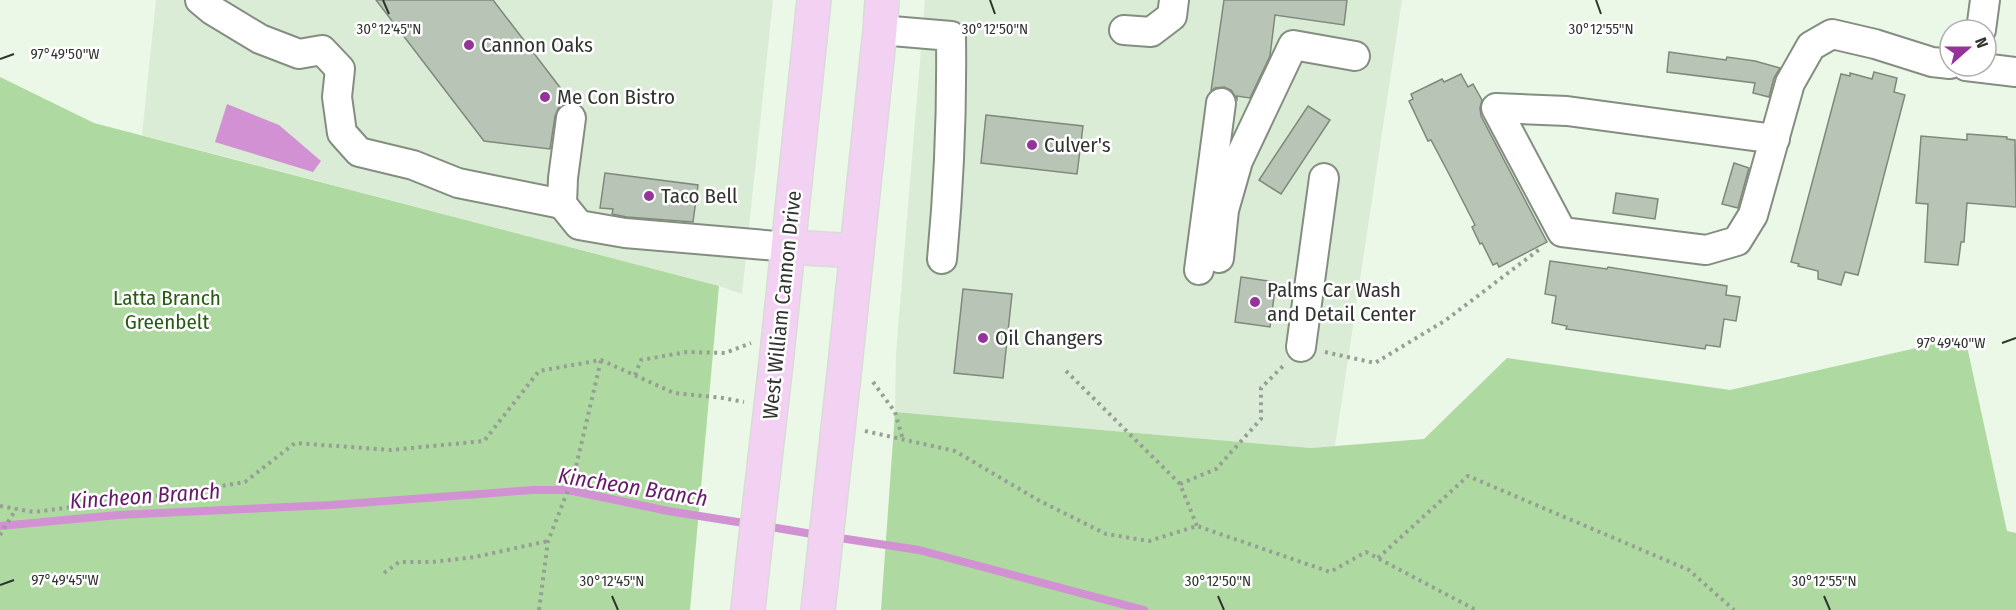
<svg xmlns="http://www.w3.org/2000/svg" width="2016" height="610" font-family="'Fira Sans Condensed',sans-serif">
	<rect width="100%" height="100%" fill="#ebf7e7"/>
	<g fill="#dbecd6">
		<path d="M 156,0 L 773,0 L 742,294 L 719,286 L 142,135 Z"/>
		<path d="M 925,0 L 1402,0 L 1335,446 L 1311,448 L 895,412 L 896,353 Z"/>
	</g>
	<g fill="#aedaa1">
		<path d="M 0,77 L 94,123 L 719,286 L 690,610 L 0,610 Z"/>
		<path d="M 1965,337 L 2007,531 L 2016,533 L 2016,610 L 881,610 L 895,412 L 1311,448 L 1424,439 L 1507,358 L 1730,390 Z"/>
	</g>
	<path fill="#d191d2" d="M 227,104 L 279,125 L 321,161 L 313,172 L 215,142 Z"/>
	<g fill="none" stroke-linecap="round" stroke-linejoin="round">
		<g stroke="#d191d2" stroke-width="8">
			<path d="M 0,526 L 118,515 L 331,505 L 533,490 L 568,490 L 668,511 L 750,524"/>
			<path d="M 765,526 L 818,535"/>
			<path d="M 833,537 L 919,550 L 1144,610"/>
		</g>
	</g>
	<g fill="#b8c4b5" stroke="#7e897b" stroke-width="1.5">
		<path d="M 376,0 L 493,0 L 562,90 L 559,107 L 555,116 L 550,149 L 484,141 Z"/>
		<path d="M 1224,0 L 1347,0 L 1344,25 L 1275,15 L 1270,56 L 1250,98 L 1237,96 L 1237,99 L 1231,90 L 1224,87 L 1215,88 L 1211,91 Z"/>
		<path d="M 1669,52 L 1726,60 L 1727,57 L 1755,61 L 1780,68 L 1774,78 L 1769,97 L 1753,93 L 1755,83 L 1667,72 Z"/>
		<path d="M 1874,72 L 1897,78 L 1894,92 L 1905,95 L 1858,275 L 1845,272 L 1841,285 L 1818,279 L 1818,271 L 1798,266 L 1799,264 L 1791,262 L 1841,74 L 1850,76 L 1850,73 L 1872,79 Z"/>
		<path d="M 1461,74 L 1468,87 L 1473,84 L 1482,100 L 1480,108 L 1481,116 L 1547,242 L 1499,267 L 1497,263 L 1493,265 L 1482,243 L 1480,244 L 1472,227 L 1475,225 L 1449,174 L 1431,140 L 1428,141 L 1409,101 L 1413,99 L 1411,94 L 1442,79 L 1444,82 Z"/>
		<path d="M 1308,106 L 1330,120 L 1281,194 L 1259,180 Z"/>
		<path d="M 986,115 L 1083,126 L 1077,174 L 981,163 Z"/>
		<path d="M 1967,134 L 2007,137 L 2007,139 L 2015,140 L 2016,207 L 1967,203 L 1964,242 L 1961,242 L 1958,265 L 1925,262 L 1928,204 L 1916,203 L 1921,136 L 1967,140 Z"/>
		<path d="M 1734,163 L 1749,168 L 1738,208 L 1722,204 Z"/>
		<path d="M 605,173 L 698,185 L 693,222 L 627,217 L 612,214 L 613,209 L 600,208 Z"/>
		<path d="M 1616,193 L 1658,199 L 1655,219 L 1613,213 Z"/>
		<path d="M 1550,261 L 1607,269 L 1608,267 L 1727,286 L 1726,295 L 1740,297 L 1736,321 L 1724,319 L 1720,347 L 1706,345 L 1705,349 L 1566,329 L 1567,326 L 1552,323 L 1556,296 L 1545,294 Z"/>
		<path d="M 1241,277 L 1276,282 L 1270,327 L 1235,322 Z"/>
		<path d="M 963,289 L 1012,294 L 1003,378 L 954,373 Z"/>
	</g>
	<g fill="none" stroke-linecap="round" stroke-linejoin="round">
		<defs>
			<g id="minor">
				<path d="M 200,0 L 212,10 L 260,39 L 299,54 L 322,50 L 340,69 L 337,97 L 342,133 L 359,152 L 413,165 L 458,183 L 562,204"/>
				<path d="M 880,30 L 951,36 C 952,111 949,185 942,259"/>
				<path d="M 1124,30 L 1151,32 L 1172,16 L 1174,0"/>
				<path d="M 1981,30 L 1985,0"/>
				<path d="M 1966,66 L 2016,72"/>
				<path d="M 571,118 L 563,178 L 562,204 L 579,225 L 625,233 L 789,247"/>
				<path d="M 1775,139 L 1567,111 L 1496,108 L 1562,232 L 1706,250 L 1737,241 L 1753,215 L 1790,83 L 1811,46 L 1832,34 L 1875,44 L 1932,62 L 1950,64"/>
				<path d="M 1219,258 L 1224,210 L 1238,161 L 1293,45 L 1355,56"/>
				<path d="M 1199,270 L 1221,103"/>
				<path d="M 1301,347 L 1324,178"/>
			</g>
			<g id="major">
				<path d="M 789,247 L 857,251"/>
				<path d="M 776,363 L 814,0"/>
				<path d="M 845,365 L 880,30 L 882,0"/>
				<path d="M 748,610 L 752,572"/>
				<path d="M 818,610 L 822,574"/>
			</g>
		</defs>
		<use href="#minor" stroke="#838e80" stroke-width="32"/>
		<use href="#major" stroke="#dadad9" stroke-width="36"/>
		<g stroke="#969f93" stroke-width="4" stroke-dasharray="3 4.5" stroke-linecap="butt">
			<path d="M 1325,352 L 1375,363 L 1446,320 L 1541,248"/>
			<path d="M 1066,371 L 1180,484 L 1197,526"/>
			<path d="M 635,375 L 641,360 L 687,352 L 725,353 L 751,343"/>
			<path d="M 873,382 L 895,412 L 903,440"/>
			<path d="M 865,431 L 955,451 L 1038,500 L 1106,534 L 1149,541 L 1197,526 L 1330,572 L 1366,552 L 1476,610"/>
			<path d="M 1180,484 L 1216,469 L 1261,419 L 1261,388 L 1284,365"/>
			<path d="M 0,506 L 34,512 L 180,493 L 245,482 L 295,443 L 391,450 L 484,441 L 539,371 L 601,360 L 674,393 L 723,398 L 744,402"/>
			<path d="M 0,535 L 16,509"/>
			<path d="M 1378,558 L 1468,476 L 1689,570 L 1734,610"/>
			<path d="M 384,573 L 399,562 L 432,562 L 475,557 L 548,541"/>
			<path d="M 539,610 L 548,541 L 574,475 L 601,360"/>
		</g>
		<use href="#minor" stroke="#fff" stroke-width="28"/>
		<use href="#major" stroke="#f2d1f2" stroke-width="33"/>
		<defs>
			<g id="major-bridge">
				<path d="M 752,572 L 776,363"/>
				<path d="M 822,574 L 845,365"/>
			</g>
		</defs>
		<use href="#major-bridge" stroke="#dadad9" stroke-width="36" stroke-linecap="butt"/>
		<use href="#major-bridge" stroke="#f2d1f2" stroke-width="33"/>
	</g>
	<path fill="none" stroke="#2f342e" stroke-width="2" d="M 383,0 L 389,14M 990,0 L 995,14M 1596,0 L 1601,14M 0,59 L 14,54M 2002,343 L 2016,338M 0,585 L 14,580M 612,596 L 618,610M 1218,596 L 1224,610M 1824,596 L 1830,610"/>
	<g fill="#96339a" stroke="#fff" stroke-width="2">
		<circle cx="469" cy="45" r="6"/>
		<circle cx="545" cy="97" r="6"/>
		<circle cx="1032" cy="145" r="6"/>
		<circle cx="649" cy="196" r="6"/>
		<circle cx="1255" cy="302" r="6"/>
		<circle cx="983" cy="338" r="6"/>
	</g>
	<g text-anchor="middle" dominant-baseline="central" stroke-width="5" stroke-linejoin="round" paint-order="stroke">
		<g font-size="21" fill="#2f342e" stroke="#fff" text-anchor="start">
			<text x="481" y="45">Cannon Oaks</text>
			<text x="557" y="97">Me Con Bistro</text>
			<text x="1044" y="145">Culver's</text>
			<text x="661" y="196">Taco Bell</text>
			<text x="1267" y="290">Palms Car Wash<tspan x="1267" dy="24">and Detail Center</tspan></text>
			<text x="995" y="338">Oil Changers</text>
		</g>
		<g font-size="21" fill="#275b12" stroke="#fff">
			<text x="167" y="298">Latta Branch<tspan x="167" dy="24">Greenbelt</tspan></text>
		</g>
		<g font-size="21" fill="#2f342e" stroke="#fff">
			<text transform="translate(782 305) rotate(-84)">West William Cannon Drive</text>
		</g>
		<g font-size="22" font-style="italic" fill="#661969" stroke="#fff">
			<text transform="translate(633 487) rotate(9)">Kincheon Branch</text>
			<text transform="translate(145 496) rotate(-4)">Kincheon Branch</text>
		</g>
	</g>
	<g font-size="15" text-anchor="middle" fill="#2f342e" stroke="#fff" stroke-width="5" stroke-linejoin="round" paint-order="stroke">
		<text x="389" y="34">30°12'45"N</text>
		<text x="995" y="34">30°12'50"N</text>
		<text x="1601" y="34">30°12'55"N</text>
		<text x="65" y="59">97°49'50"W</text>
		<text x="1951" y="348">97°49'40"W</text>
		<text x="65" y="585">97°49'45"W</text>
		<text x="612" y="586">30°12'45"N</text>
		<text x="1218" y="586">30°12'50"N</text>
		<text x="1824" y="586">30°12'55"N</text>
	</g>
	<g transform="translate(1968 48) rotate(69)"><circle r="28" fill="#ffffff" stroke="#acaeab" stroke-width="1.5"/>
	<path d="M0-4.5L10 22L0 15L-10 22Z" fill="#96339a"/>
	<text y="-9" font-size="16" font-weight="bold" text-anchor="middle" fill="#2f342e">N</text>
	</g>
</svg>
